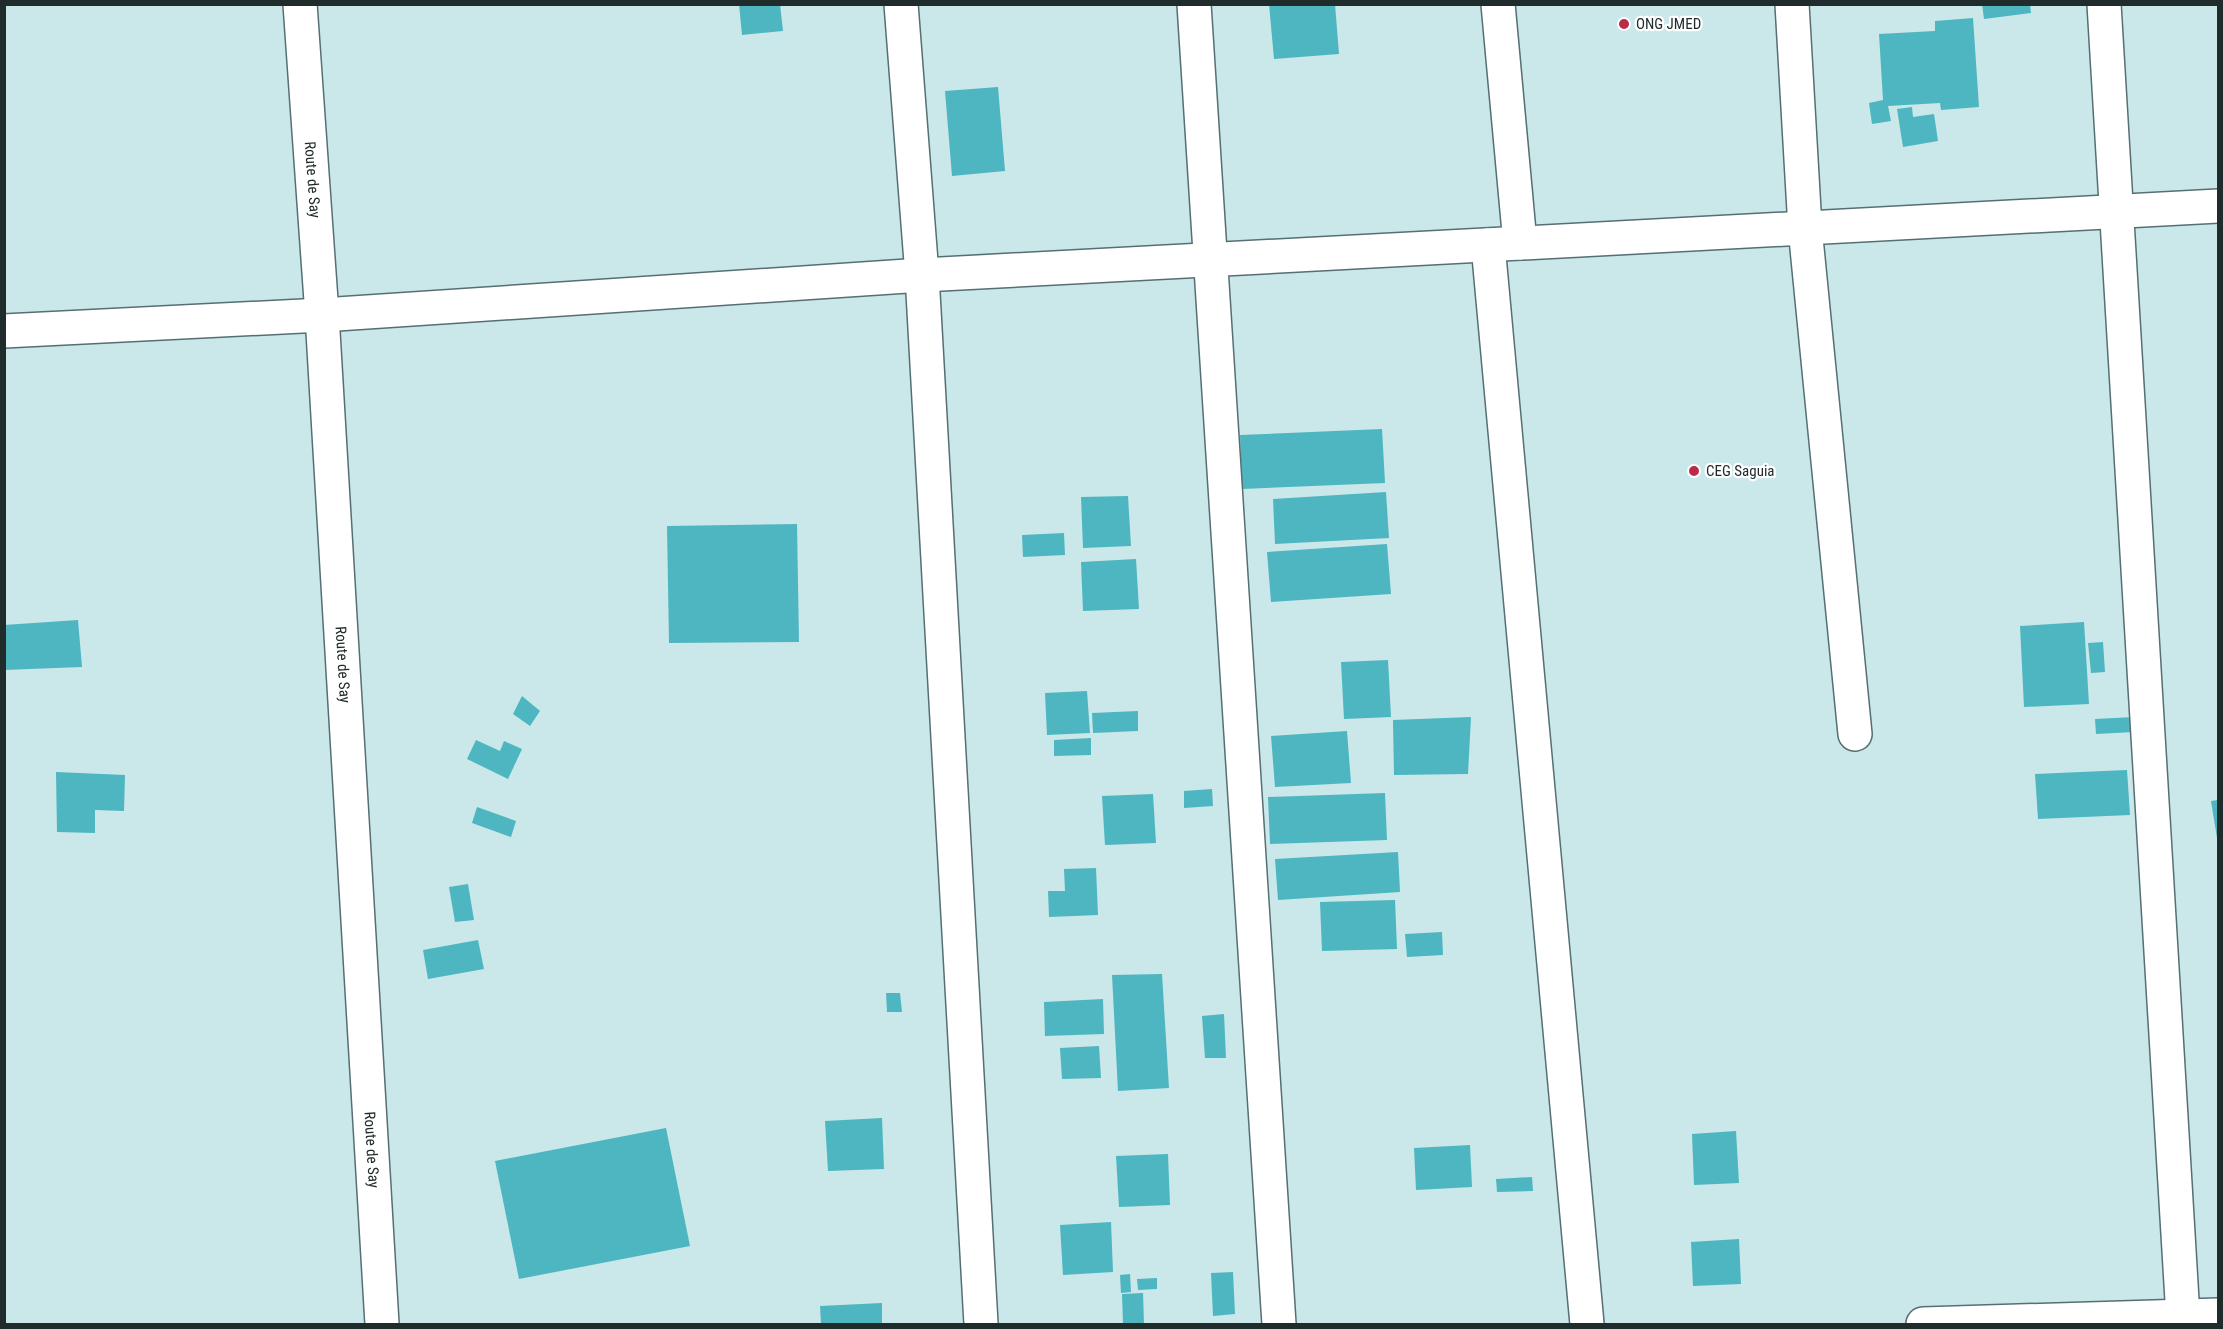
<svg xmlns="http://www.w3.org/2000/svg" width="2223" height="1329" font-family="'Roboto Condensed',sans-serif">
	<rect width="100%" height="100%" fill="#cae7ea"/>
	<g fill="#4db6c0">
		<path d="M 739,4 L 780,4 L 783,31 L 742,35 Z"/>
		<path d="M 1269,4 L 1335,4 L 1339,54 L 1274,59 Z"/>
		<path d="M 1982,4 L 2030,4 L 2031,13 L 1984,19 Z"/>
		<path d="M 1973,18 L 1979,107 L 1941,110 L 1940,103 L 1888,106 L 1891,121 L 1872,124 L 1869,103 L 1883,100 L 1879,34 L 1935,31 L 1935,21 Z"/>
		<path d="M 998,87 L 1005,171 L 952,176 L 945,91 Z"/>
		<path d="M 1912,107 L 1913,117 L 1934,114 L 1938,141 L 1903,147 L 1897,109 Z"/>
		<path d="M 1382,429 L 1385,483 L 1242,489 L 1240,435 Z"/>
		<path d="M 1386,492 L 1389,538 L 1275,544 L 1273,499 Z"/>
		<path d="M 1128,496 L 1131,546 L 1083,548 L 1081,497 Z"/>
		<path d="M 797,524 L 799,642 L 669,643 L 667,526 Z"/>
		<path d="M 1064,533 L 1065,555 L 1023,557 L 1022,535 Z"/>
		<path d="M 1387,544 L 1391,594 L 1271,602 L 1267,552 Z"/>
		<path d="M 1136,559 L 1139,609 L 1083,611 L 1081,562 Z"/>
		<path d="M 78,620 L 82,667 L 4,670 L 4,625 Z"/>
		<path d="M 2084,622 L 2089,704 L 2024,707 L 2020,626 Z"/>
		<path d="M 2103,642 L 2105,672 L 2091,673 L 2088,643 Z"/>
		<path d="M 1388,660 L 1391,717 L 1344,719 L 1341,662 Z"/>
		<path d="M 1087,691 L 1090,733 L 1047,735 L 1045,693 Z"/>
		<path d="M 522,696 L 540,711 L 530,726 L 513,714 Z"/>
		<path d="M 1138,711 L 1138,731 L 1093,733 L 1092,713 Z"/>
		<path d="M 1471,717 L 1468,774 L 1394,775 L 1393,720 Z"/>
		<path d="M 2134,717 L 2134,732 L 2096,734 L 2095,719 Z"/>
		<path d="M 1347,731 L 1351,783 L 1275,787 L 1271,736 Z"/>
		<path d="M 1091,738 L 1091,755 L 1054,756 L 1054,740 Z"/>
		<path d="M 476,740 L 500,751 L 504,741 L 522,749 L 508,779 L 467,759 Z"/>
		<path d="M 2127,770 L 2130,815 L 2038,819 L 2035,774 Z"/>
		<path d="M 56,772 L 125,775 L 124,811 L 95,810 L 95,833 L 57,832 Z"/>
		<path d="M 1212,789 L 1213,806 L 1184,808 L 1184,791 Z"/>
		<path d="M 1385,793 L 1387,840 L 1270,844 L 1268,797 Z"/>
		<path d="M 1153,794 L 1156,843 L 1105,845 L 1102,796 Z"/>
		<path d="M 2218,800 L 2218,838 L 2217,838 L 2211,801 Z"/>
		<path d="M 477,807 L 516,821 L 511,837 L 472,823 Z"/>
		<path d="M 1398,852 L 1400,892 L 1278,900 L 1275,859 Z"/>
		<path d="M 1096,868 L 1098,915 L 1049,917 L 1048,891 L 1065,891 L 1064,869 Z"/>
		<path d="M 468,884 L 474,920 L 455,922 L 449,887 Z"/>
		<path d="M 1395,900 L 1397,949 L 1322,951 L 1320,902 Z"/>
		<path d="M 1442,932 L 1443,955 L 1407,957 L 1405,934 Z"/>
		<path d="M 478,940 L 484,969 L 428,979 L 423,950 Z"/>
		<path d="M 1162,974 L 1169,1088 L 1118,1091 L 1112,975 Z"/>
		<path d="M 886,993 L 900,993 L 902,1012 L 887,1012 Z"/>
		<path d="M 1103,999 L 1104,1034 L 1045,1036 L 1044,1002 Z"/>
		<path d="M 1224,1014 L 1226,1058 L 1205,1058 L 1202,1016 Z"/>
		<path d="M 1099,1046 L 1101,1078 L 1062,1079 L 1060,1048 Z"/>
		<path d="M 882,1118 L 884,1169 L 828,1171 L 825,1121 Z"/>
		<path d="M 666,1128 L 690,1246 L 519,1279 L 495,1161 Z"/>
		<path d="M 1736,1131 L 1739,1183 L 1694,1185 L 1692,1134 Z"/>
		<path d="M 1470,1145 L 1472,1187 L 1416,1190 L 1414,1148 Z"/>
		<path d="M 1168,1154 L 1170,1205 L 1119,1207 L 1116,1156 Z"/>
		<path d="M 1532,1177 L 1533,1191 L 1497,1192 L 1496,1179 Z"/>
		<path d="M 1111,1222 L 1113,1272 L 1063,1275 L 1060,1225 Z"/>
		<path d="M 1739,1239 L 1741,1284 L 1693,1286 L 1691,1242 Z"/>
		<path d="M 1233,1272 L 1235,1314 L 1213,1316 L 1211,1273 Z"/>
		<path d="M 1130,1274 L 1131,1292 L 1121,1293 L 1120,1275 Z"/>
		<path d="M 1157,1278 L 1157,1289 L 1138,1290 L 1137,1279 Z"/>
		<path d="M 1143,1293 L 1144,1324 L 1123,1324 L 1122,1294 Z"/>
		<path d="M 882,1303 L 882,1324 L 821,1324 L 820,1306 Z"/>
	</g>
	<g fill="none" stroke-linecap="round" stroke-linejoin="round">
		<defs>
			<g id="street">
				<path d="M 901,4 L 922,275 L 981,1324"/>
				<path d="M 1194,4 L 1279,1324"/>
				<path d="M 1498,4 L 1520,243"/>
				<path d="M 1792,4 L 1805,228 L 1855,734"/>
				<path d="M 2104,4 L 2183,1317"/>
				<path d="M 1488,245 L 1587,1324"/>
				<path d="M 4,331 L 322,315 L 922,275 L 2218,206"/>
				<path d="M 1923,1324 L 2218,1315"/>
			</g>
			<g id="secondary">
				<path id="s1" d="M 300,4 L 322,315 L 382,1324"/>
			</g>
		</defs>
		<use href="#street" stroke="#556f72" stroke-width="36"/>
		<use href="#secondary" stroke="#556f72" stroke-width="36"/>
		<use href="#street" stroke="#fff" stroke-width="33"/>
		<use href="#secondary" stroke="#fff" stroke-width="33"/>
	</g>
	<g fill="#bb2a47" stroke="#fff" stroke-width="2">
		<circle cx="1624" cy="24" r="6"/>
		<circle cx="1694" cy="471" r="6"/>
	</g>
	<g text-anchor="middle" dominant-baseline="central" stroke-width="4.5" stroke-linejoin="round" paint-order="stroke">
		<g font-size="15" fill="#202b2c" stroke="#fff" text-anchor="start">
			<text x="1636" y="24">ONG JMED</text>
			<text x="1706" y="471">CEG Saguia</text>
		</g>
		<g font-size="15" fill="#202b2c" stroke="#fff">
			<text stroke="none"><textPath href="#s1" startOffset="176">Route de Say</textPath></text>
			<text stroke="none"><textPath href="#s1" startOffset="662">Route de Say</textPath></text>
			<text stroke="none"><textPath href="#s1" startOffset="1148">Route de Say</textPath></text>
		</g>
	</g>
	<rect width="2223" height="1329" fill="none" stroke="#202b2c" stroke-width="12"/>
</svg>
